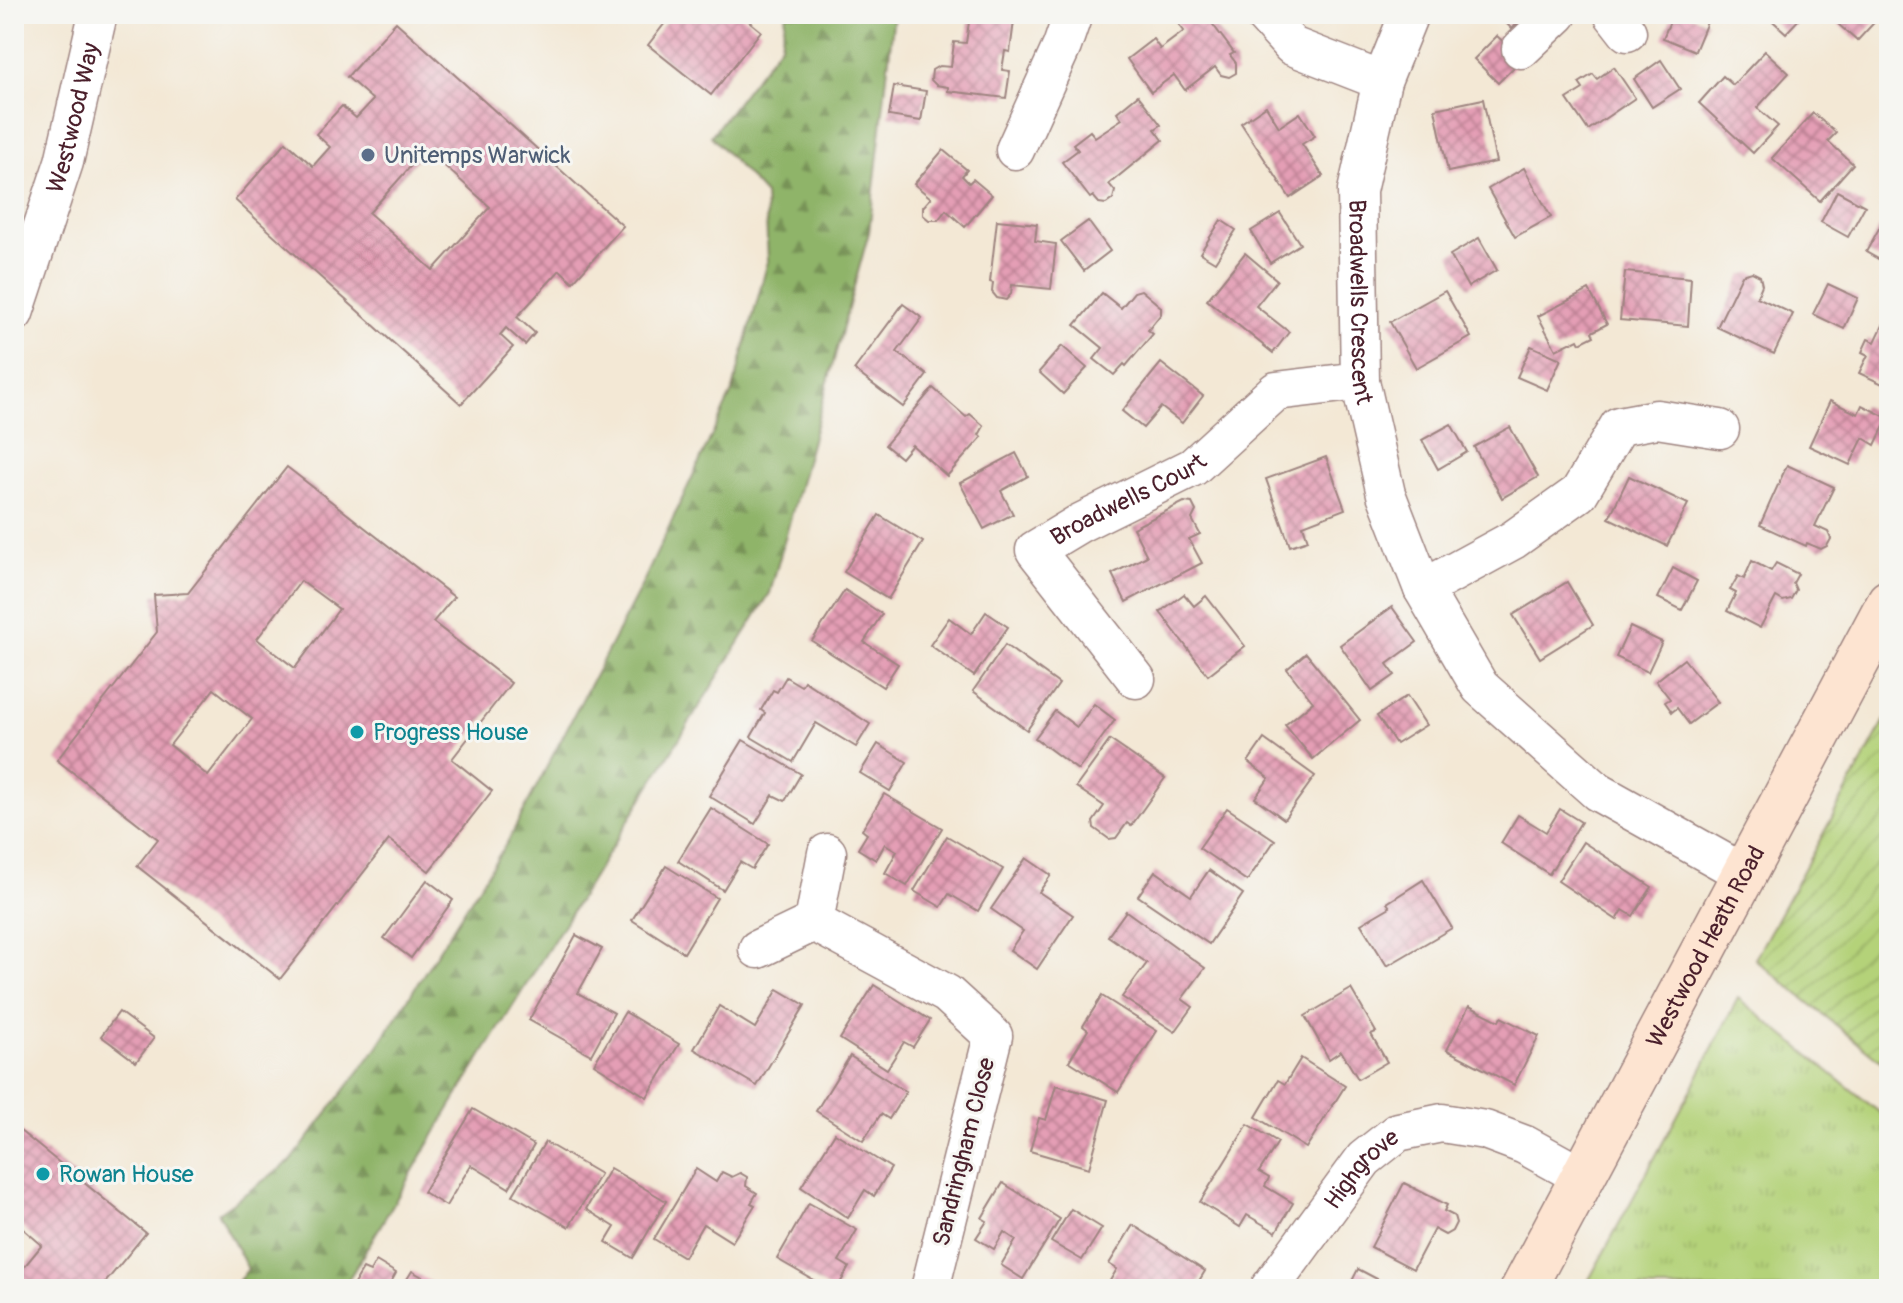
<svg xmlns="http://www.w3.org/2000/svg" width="1903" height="1303" font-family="Pangolin,sans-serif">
	<defs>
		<pattern id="forest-firs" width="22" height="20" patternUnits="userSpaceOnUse" patternTransform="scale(2)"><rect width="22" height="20" fill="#8fb469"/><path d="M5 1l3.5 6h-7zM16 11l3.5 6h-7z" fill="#779257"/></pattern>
		<pattern id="park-tufts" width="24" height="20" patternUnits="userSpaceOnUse" patternTransform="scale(2)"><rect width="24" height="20" fill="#b4d279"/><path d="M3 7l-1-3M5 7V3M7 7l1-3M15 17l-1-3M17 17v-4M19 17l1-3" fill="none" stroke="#9cb469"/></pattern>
		<pattern id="garden-furrows" width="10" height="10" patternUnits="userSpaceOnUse" patternTransform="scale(2)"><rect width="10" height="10" fill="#b4d279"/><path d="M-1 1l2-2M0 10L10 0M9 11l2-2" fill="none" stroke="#9cb469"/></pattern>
		<pattern id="building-cross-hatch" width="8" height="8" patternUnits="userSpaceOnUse" patternTransform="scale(2)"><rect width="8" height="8" fill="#e49eb5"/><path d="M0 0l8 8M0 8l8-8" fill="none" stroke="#bb8093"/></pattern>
	</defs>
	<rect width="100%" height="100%" fill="#f6f6f2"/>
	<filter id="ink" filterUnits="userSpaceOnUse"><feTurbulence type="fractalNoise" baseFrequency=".0125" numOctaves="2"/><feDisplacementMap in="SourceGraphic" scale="16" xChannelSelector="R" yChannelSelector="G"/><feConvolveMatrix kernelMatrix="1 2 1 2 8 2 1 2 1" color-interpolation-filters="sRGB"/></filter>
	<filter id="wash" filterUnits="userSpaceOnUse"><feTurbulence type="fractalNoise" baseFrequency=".006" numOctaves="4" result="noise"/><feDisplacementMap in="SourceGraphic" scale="32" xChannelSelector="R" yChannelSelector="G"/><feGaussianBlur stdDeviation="1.8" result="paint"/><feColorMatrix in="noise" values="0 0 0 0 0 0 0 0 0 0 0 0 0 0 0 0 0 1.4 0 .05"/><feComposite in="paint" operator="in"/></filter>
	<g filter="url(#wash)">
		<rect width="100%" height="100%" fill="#f3e8d5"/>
		<path fill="url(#forest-firs)" stroke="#6c6a4a" stroke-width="2" d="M 786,14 L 894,14 L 869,232 L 770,593 L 460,1091 L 343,1289 L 232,1289 L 248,1269 L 218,1213 L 291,1161 L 378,1046 L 508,841 L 640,589 L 733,390 L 768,261 L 765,195 L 711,136 L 781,44 Z"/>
		<path fill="url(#park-tufts)" stroke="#7f7852" stroke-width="2" d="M 1738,998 L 1889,1120 L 1889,1289 L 1584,1289 L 1696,1081 Z"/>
		<path fill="url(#garden-furrows)" stroke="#7f7852" stroke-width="2" d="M 1889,713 L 1889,1068 L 1755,959 Z"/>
		<g id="blocks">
			<g fill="url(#building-cross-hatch)" fill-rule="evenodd">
				<path d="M 672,14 L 740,14 L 761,31 L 711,95 L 648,45 Z"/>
				<path d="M 1186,14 L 1205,14 L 1234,53 L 1230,55 L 1236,63 L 1236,73 L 1229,77 L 1221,75 L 1215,67 L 1185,90 L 1174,75 L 1151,92 L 1127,59 L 1153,39 L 1160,49 L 1184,31 L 1176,21 Z"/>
				<path d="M 1497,14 L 1526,14 L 1512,29 Z"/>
				<path d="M 1673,14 L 1688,14 L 1707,22 L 1695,51 L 1663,38 Z"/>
				<path d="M 1765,14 L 1804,14 L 1786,33 Z"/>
				<path d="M 1827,14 L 1882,14 L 1857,41 Z"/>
				<path d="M 970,15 L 1014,21 L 1010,52 L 1005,51 L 1002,70 L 1010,71 L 1006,98 L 948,91 L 948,87 L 936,85 L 931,80 L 932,70 L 939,66 L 951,67 L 954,42 L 966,43 Z"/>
				<path d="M 396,22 L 623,226 L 573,282 L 560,270 L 517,317 L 535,333 L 525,345 L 506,328 L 500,335 L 513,347 L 461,404 L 235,200 L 286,142 L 313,166 L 330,147 L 316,134 L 342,106 L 356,118 L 373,100 L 347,77 ZM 426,149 L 490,207 L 433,270 L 369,213 Z"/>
				<path d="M 1497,36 L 1522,59 L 1498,83 L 1474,59 Z"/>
				<path d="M 1765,51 L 1789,73 L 1757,108 L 1778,126 L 1753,153 L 1699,103 L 1723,76 L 1733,85 Z"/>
				<path d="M 1661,60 L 1680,89 L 1652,107 L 1634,79 Z"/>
				<path d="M 1614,67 L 1635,98 L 1588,130 L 1567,99 L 1583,89 L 1579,83 L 1593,74 L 1597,79 Z"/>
				<path d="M 894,86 L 926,91 L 921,121 L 889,116 Z"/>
				<path d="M 1138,95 L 1161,125 L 1155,129 L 1163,140 L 1109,184 L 1115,191 L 1113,199 L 1106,204 L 1099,203 L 1093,196 L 1090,198 L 1062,162 L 1078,150 L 1073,144 L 1090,131 L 1095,137 L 1122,119 L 1117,112 Z"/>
				<path d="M 1483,99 L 1496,162 L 1448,172 L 1435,109 Z"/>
				<path d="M 1266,106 L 1279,127 L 1300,113 L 1315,136 L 1302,144 L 1323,176 L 1290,198 L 1241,123 Z"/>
				<path d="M 1813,113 L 1836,133 L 1828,141 L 1853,164 L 1820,201 L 1772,158 Z"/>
				<path d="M 943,150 L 967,170 L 962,176 L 969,183 L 973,179 L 992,195 L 965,227 L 946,210 L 938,220 L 929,220 L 923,215 L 923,207 L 931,198 L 914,184 Z"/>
				<path d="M 1524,168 L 1551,217 L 1515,237 L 1488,189 Z"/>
				<path d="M 1837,191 L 1865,206 L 1848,237 L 1821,222 Z"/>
				<path d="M 1280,213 L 1300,244 L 1270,263 L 1251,231 Z"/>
				<path d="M 997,220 L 1037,224 L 1035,241 L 1056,244 L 1051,289 L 1012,285 L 1011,294 L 1006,300 L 997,298 L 992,292 L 993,283 L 990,282 Z"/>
				<path d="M 1221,220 L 1236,230 L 1215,262 L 1200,253 Z"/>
				<path d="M 1088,221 L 1110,251 L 1084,271 L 1061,241 Z"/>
				<path d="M 1882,223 L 1889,227 L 1889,265 L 1866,252 Z"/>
				<path d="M 1479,238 L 1497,270 L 1468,287 L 1450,255 Z"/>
				<path d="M 1245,253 L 1277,280 L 1256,306 L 1289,332 L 1273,353 L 1207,300 Z"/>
				<path d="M 1625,272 L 1691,278 L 1688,326 L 1620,320 Z"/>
				<path d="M 1752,272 L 1760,276 L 1762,285 L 1757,297 L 1793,314 L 1774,354 L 1717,327 L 1742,275 Z"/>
				<path d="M 1828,284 L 1858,298 L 1844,329 L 1813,314 Z"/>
				<path d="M 1141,290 L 1161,307 L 1161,314 L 1148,330 L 1153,334 L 1126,366 L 1124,364 L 1114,375 L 1094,359 L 1103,348 L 1075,325 L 1102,293 L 1121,308 L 1134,292 Z"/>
				<path d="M 1589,290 L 1607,324 L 1592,332 L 1594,336 L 1580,343 L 1578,339 L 1556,350 L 1538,316 Z"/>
				<path d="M 1445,291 L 1471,337 L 1416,368 L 1390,322 Z"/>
				<path d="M 903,304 L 922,318 L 897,352 L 927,375 L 903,407 L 854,370 Z"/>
				<path d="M 1885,321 L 1889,323 L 1889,387 L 1859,373 L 1868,355 L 1862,352 L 1868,339 L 1875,342 Z"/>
				<path d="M 1062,346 L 1087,368 L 1063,394 L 1039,372 Z"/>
				<path d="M 1531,346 L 1561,359 L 1547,390 L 1517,377 Z"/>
				<path d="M 1161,363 L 1203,396 L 1182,423 L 1161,407 L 1143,428 L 1122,411 Z"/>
				<path d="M 933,388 L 966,417 L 970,414 L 984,426 L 979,435 L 982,437 L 947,476 L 912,445 L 901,458 L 885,445 Z"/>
				<path d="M 1830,401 L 1858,414 L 1862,405 L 1888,418 L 1875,445 L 1863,438 L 1850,465 L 1809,446 Z"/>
				<path d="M 1451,424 L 1467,452 L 1438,469 L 1422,440 Z"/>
				<path d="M 1510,427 L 1538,477 L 1502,498 L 1474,447 Z"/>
				<path d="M 1016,453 L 1028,476 L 1001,491 L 1013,514 L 984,529 L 960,483 Z"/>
				<path d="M 1326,457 L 1345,509 L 1303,525 L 1308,540 L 1290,546 L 1266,479 Z"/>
				<path d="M 1787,465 L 1834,487 L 1815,526 L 1828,532 L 1831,539 L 1827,546 L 1821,549 L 1807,543 L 1806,546 L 1760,525 Z"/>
				<path d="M 287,467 L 454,597 L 433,622 L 511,683 L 452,759 L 492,791 L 429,871 L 389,840 L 280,979 L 137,866 L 158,839 L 57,760 L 157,632 L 154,595 L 188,593 ZM 301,581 L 339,609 L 295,668 L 257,639 ZM 214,689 L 252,719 L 208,776 L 170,745 Z"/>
				<path d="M 1629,476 L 1688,504 L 1667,546 L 1609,518 Z"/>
				<path d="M 1184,502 L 1192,503 L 1196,511 L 1192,519 L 1200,534 L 1189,539 L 1202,563 L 1126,602 L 1112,574 L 1147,556 L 1133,528 Z"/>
				<path d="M 879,515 L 923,542 L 888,599 L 844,572 Z"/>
				<path d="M 1752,561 L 1771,571 L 1776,563 L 1798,574 L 1793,583 L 1796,590 L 1791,599 L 1783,601 L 1776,597 L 1760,628 L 1727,611 L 1736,593 L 1730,590 L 1738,576 L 1744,579 Z"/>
				<path d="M 1673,568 L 1697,581 L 1682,610 L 1658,598 Z"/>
				<path d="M 1567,582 L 1593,625 L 1540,658 L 1513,615 Z"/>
				<path d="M 845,590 L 882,614 L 864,642 L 898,664 L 883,687 L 812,641 Z"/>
				<path d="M 1184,594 L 1194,606 L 1206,596 L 1245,646 L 1208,675 L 1160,612 Z"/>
				<path d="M 1392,607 L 1417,642 L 1387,664 L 1395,675 L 1372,691 L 1340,645 Z"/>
				<path d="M 986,612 L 1008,627 L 974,676 L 930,645 L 949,618 L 971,634 Z"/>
				<path d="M 1630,627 L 1662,642 L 1648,672 L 1616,657 Z"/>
				<path d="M 1005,645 L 1059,684 L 1027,730 L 973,691 Z"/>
				<path d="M 1306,653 L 1360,720 L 1313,759 L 1285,725 L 1313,702 L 1287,669 Z"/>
				<path d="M 1684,659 L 1718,702 L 1689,724 L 1677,708 L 1672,712 L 1665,702 L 1670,699 L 1656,681 Z"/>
				<path d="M 786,677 L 801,686 L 804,681 L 870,724 L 856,747 L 816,723 L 793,762 L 751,737 L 765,713 L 761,710 L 773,690 L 777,692 Z"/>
				<path d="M 1407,696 L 1426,725 L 1396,744 L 1377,716 Z"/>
				<path d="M 1094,704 L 1115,720 L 1078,770 L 1035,738 L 1055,711 L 1077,727 Z"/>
				<path d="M 1264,739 L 1315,776 L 1284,819 L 1255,798 L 1269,778 L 1248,762 Z"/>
				<path d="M 743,740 L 801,774 L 785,801 L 773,795 L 755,824 L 709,796 Z"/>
				<path d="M 1110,740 L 1165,778 L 1131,826 L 1127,823 L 1116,838 L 1109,839 L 1094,828 L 1093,822 L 1104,806 L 1076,787 Z"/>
				<path d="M 878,744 L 907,762 L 890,791 L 860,773 Z"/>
				<path d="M 884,794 L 942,828 L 907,886 L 885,873 L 897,851 L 885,844 L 876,860 L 858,849 L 867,834 L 862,830 Z"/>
				<path d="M 711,808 L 768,844 L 752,869 L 740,862 L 723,890 L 678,861 Z"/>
				<path d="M 1227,808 L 1275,840 L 1247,881 L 1199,848 Z"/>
				<path d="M 1560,809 L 1581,822 L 1549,874 L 1501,843 L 1518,815 L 1546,832 Z"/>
				<path d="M 947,836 L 1003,869 L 978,911 L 949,894 L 941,907 L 914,891 Z"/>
				<path d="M 1583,842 L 1652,887 L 1633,916 L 1623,910 L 1617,920 L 1558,881 Z"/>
				<path d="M 1026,858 L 1051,875 L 1039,892 L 1073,915 L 1037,969 L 1010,950 L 1023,931 L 991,909 Z"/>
				<path d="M 666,866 L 717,898 L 684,953 L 632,920 Z"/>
				<path d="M 1209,870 L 1243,894 L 1209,944 L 1138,896 L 1155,871 L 1191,896 Z"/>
				<path d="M 427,880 L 453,900 L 411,958 L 384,938 Z"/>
				<path d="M 1423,880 L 1452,928 L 1387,966 L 1361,924 L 1390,907 L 1387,903 Z"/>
				<path d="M 1126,911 L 1205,968 L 1182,999 L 1193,1007 L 1175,1032 L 1122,997 L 1147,963 L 1108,936 Z"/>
				<path d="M 576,935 L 602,949 L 578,993 L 614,1013 L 591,1055 L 529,1020 Z"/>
				<path d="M 874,985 L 930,1020 L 913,1047 L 904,1042 L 887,1069 L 840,1039 Z"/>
				<path d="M 778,989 L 805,1005 L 757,1086 L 694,1049 L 719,1006 L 755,1028 Z"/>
				<path d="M 1351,989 L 1376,1032 L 1371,1034 L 1387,1062 L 1358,1079 L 1341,1051 L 1329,1059 L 1305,1016 Z"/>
				<path d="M 1102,996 L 1157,1031 L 1118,1092 L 1069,1061 L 1088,1030 L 1083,1026 Z"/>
				<path d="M 1469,1006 L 1499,1021 L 1501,1017 L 1539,1036 L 1514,1085 L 1447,1050 Z"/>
				<path d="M 119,1012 L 154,1038 L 136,1062 L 101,1036 Z"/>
				<path d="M 625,1012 L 679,1044 L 647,1097 L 594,1064 Z"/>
				<path d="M 850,1056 L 906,1092 L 889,1119 L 881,1114 L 863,1141 L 816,1111 Z"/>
				<path d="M 1301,1058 L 1345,1086 L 1306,1148 L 1256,1117 L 1278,1080 L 1285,1084 Z"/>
				<path d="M 1056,1085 L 1108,1100 L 1089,1168 L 1030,1151 L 1039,1118 L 1046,1120 Z"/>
				<path d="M 473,1109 L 534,1145 L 509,1188 L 471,1165 L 446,1206 L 423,1192 Z"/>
				<path d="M 1248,1124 L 1278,1142 L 1259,1172 L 1269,1178 L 1265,1186 L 1293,1203 L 1276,1232 L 1247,1215 L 1240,1227 L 1200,1202 Z"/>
				<path d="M 14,1126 L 146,1233 L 100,1289 L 14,1289 L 14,1279 L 42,1245 L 14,1221 Z"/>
				<path d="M 835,1133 L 891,1168 L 874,1196 L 865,1190 L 848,1218 L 801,1187 Z"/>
				<path d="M 545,1142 L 600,1174 L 569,1227 L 513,1195 Z"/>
				<path d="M 610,1168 L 666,1201 L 633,1258 L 606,1242 L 615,1227 L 586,1209 Z"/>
				<path d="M 696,1169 L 716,1182 L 722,1172 L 732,1177 L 740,1173 L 747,1177 L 746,1186 L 757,1193 L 751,1203 L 755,1205 L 732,1242 L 703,1224 L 684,1257 L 654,1239 Z"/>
				<path d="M 1003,1183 L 1060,1219 L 1023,1279 L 1001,1265 L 1016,1240 L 1004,1232 L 994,1249 L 976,1238 L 987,1221 L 982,1218 Z"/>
				<path d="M 1404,1183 L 1447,1205 L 1444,1211 L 1454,1216 L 1456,1223 L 1452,1231 L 1445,1235 L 1434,1229 L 1413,1269 L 1371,1247 Z"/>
				<path d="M 809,1203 L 857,1230 L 839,1261 L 849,1267 L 837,1289 L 829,1289 L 777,1259 Z"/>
				<path d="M 1071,1209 L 1102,1228 L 1082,1260 L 1051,1242 Z"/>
				<path d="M 1133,1225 L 1205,1271 L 1194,1289 L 1147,1287 L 1145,1289 L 1105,1289 L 1117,1269 L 1109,1264 Z"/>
				<path d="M 376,1261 L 396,1273 L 390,1284 L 397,1289 L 351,1289 L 363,1269 L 370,1272 Z"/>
				<path d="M 1358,1269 L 1396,1289 L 1348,1289 Z"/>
				<path d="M 412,1271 L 436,1285 L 434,1289 L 401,1289 Z"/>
			</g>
		</g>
	</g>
	<g filter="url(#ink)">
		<use href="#blocks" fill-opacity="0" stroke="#9e8480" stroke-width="2"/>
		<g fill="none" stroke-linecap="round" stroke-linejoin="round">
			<defs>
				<g id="street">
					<path d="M 1263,14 L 1292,46 L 1382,81"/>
					<path id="s1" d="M 1409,14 L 1382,81 L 1357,191 L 1360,381 L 1386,494 L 1423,589 L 1480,687 L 1598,792 L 1743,873"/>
					<path d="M 1613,14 L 1627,32"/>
					<path d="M 1521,49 L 1558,14"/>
					<path d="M 1015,150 L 1062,46 L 1073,14"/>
					<path id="s2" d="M 14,313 L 64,162 L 98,14"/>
					<path d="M 1423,589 L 1513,540 L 1579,493 L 1619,426 L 1657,419 L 1720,429"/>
					<path id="s3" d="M 1136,679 L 1035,550 L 1080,523 L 1193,467 L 1276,391 L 1360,381"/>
					<path d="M 827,853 L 814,922 L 947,994 L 993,1036 L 930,1289"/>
					<path d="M 758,949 L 814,922"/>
					<path id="s4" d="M 1269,1289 L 1364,1159 L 1398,1132 L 1442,1123 L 1485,1130 L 1525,1145 L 1583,1177"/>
				</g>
				<g id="secondary">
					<path id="s5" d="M 1523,1289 L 1889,602"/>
				</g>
			</defs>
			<use href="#street" stroke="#9e8480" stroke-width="41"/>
			<use href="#secondary" stroke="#9e8480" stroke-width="47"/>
			<use href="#street" stroke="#fff" stroke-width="38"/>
			<use href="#secondary" stroke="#fde4d1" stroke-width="44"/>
		</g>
	</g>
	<circle fill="#5c6f8a" stroke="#f6f6f2" stroke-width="3" cx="368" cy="155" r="8"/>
	<g fill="#0f9aa8" stroke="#f6f6f2" stroke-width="3">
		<circle cx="357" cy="732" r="8"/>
		<circle cx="43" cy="1174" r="8"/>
	</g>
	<g text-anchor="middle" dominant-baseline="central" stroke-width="6" stroke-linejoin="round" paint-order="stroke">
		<g font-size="24" fill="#4a1f2b" stroke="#f6f6f2">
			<text stroke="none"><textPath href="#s2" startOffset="204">Westwood Way</textPath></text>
			<text stroke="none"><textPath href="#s1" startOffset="296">Broadwells Crescent</textPath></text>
			<text stroke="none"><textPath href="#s3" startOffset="270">Broadwells Court</textPath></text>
			<text stroke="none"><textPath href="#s5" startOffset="388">Westwood Heath Road</textPath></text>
			<text transform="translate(964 1152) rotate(-76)">Sandringham Close</text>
			<text stroke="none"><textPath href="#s4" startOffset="152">Highgrove</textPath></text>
		</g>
		<g font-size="24" fill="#4e5e75" stroke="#f6f6f2" text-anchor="start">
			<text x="384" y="155">Unitemps Warwick</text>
		</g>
		<g font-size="24" fill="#0d838f" stroke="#f6f6f2" text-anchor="start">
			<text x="373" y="732">Progress House</text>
			<text x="59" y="1174">Rowan House</text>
		</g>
	</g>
	<rect width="1903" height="1303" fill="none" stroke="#f6f6f2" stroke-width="48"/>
</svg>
